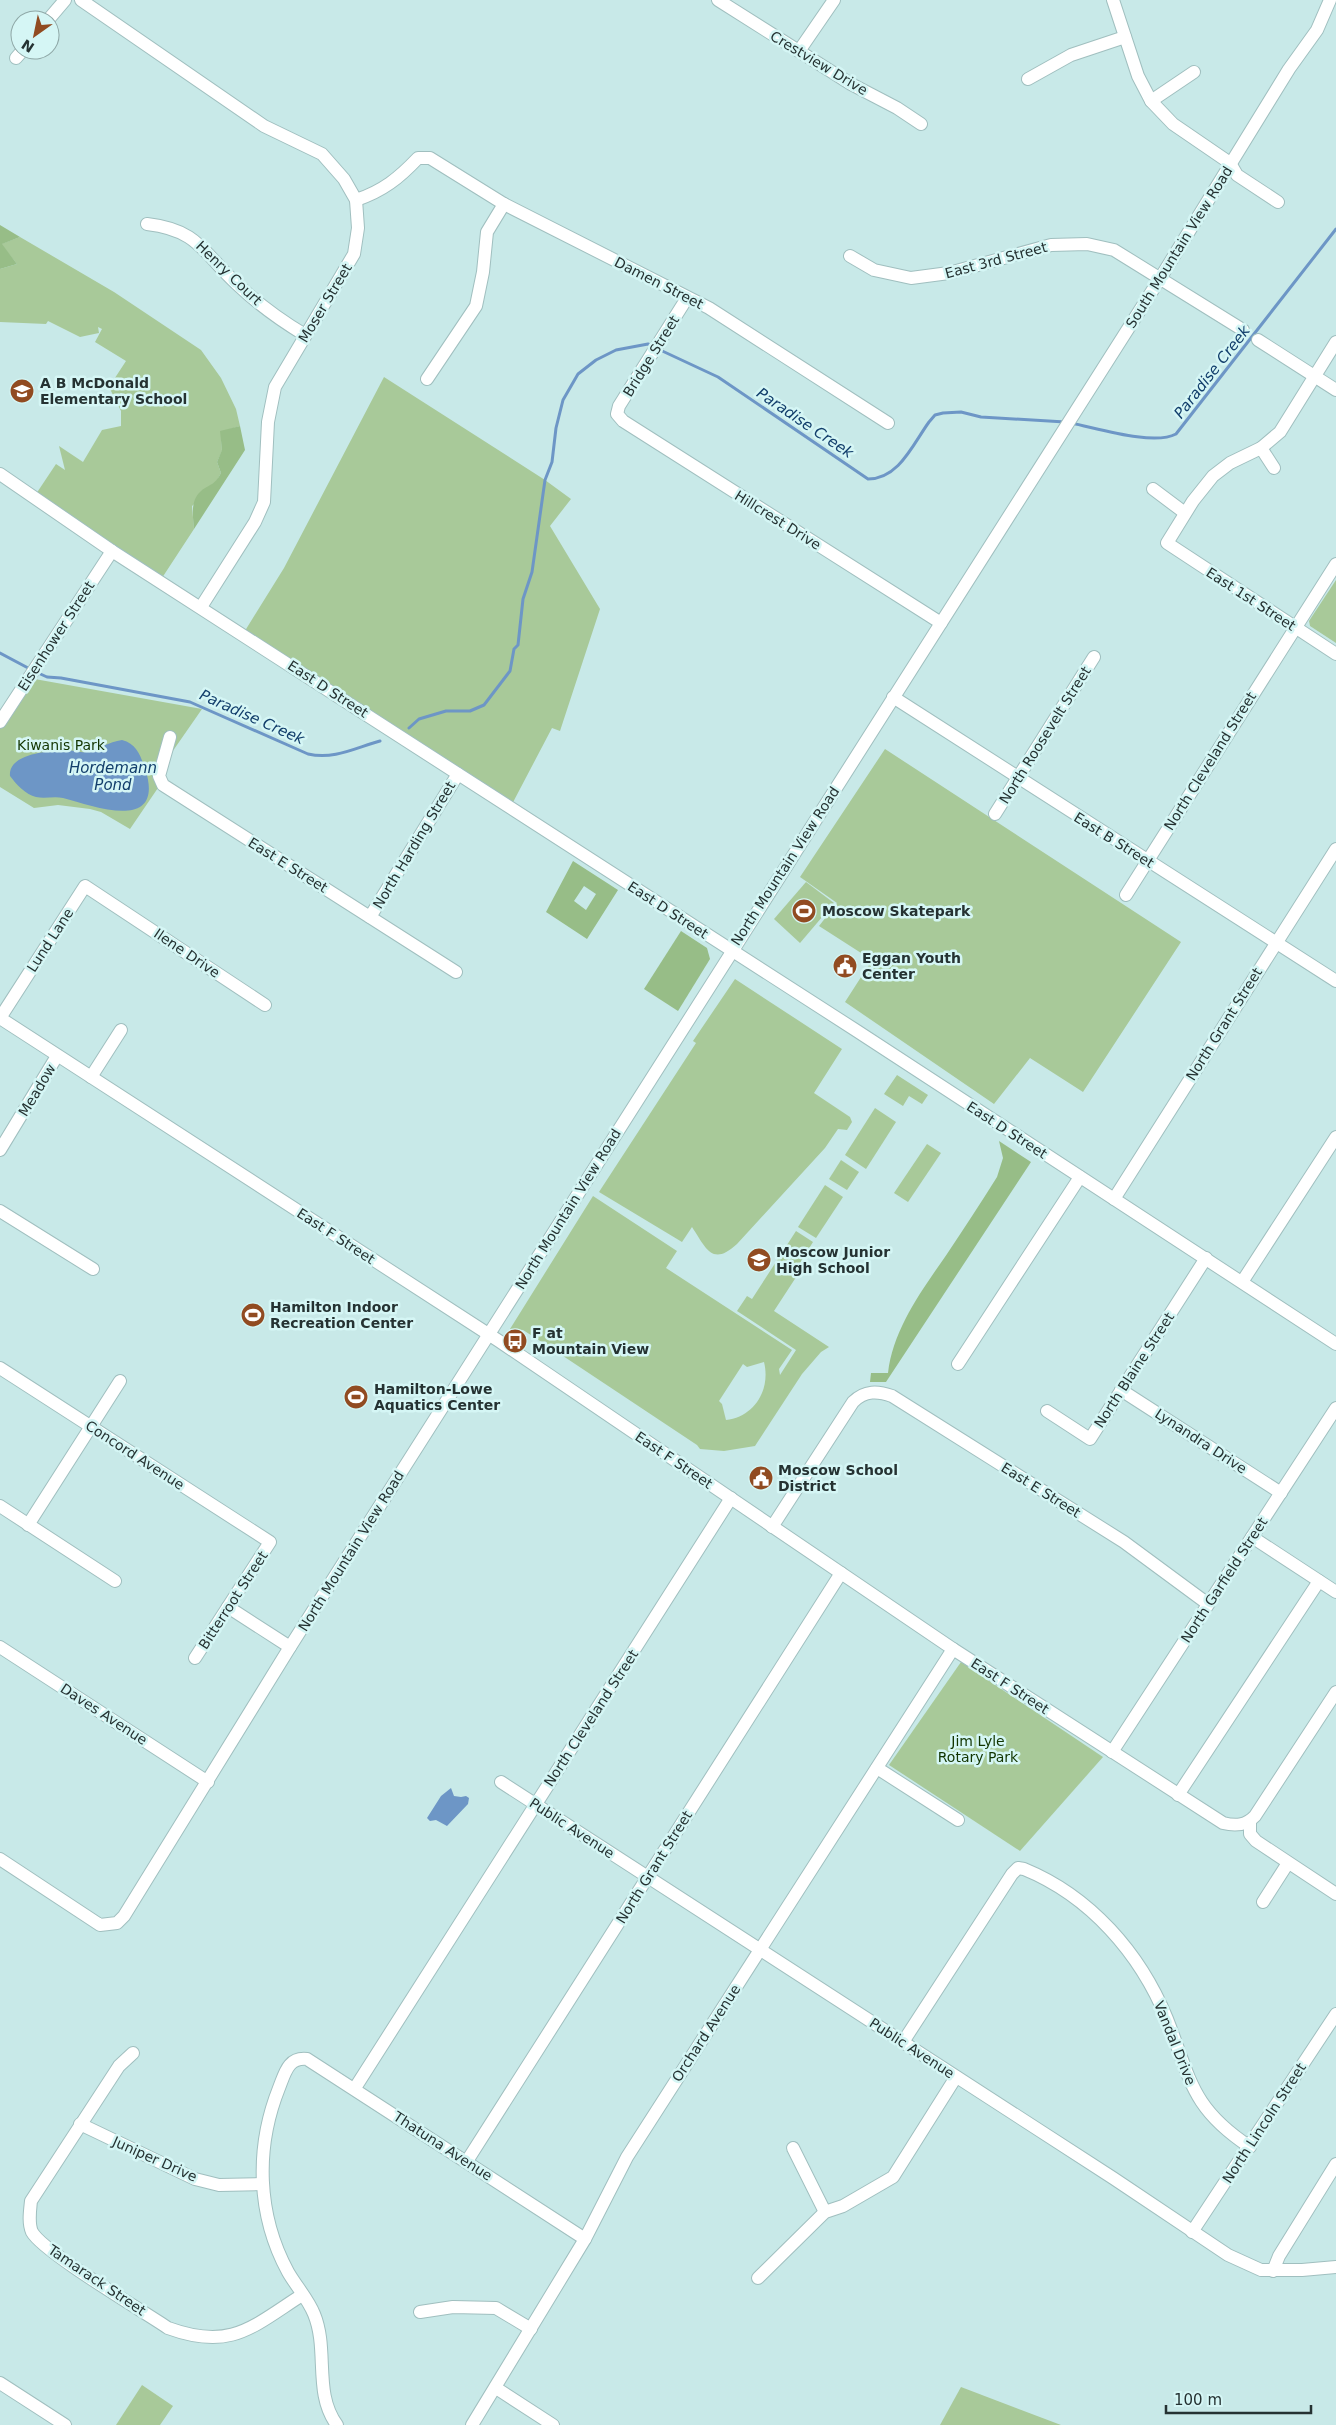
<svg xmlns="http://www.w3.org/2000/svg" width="1336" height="2425" font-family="'DejaVu Sans',sans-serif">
	<rect width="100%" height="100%" fill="#c8e9e8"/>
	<g fill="#a8c999" fill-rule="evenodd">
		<path d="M 20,237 L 114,292 L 201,350 L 221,378 L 236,409 L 240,426 L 221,432 L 222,451 L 217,462 L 221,473 L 215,484 L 192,506 L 194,529 L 160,581 L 34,497 L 56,464 L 65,470 L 59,446 L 83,462 L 102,430 L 121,426 L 121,411 L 109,387 L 126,361 L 95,342 L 102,329 L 98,327 L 99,333 L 80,337 L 48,321 L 46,324 L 0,322 L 0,269 L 17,264 L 1,244 Z"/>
		<path d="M 384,377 L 545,480 L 571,499 L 550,526 L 600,609 L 560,731 L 552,728 L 510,808 L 243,634 L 284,568 Z"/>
		<path d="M 1336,580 L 1336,643 L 1310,626 L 1309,621 Z"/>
		<path d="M 29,678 L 202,709 L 161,768 L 162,782 L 130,829 L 101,812 L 90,809 L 58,805 L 34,808 L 0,787 L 0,722 Z"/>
		<path d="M 885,749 L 1181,942 L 1083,1092 L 1030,1058 L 994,1104 L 845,1002 L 872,960 L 819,926 L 837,903 L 800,877 Z"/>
		<path d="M 806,882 L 834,903 L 800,943 L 774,919 Z"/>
		<path d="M 735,979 L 842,1049 L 814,1093 L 850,1117 L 852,1122 L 847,1130 L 838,1129 L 825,1148 L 737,1244 C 712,1267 706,1248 692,1227 L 682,1242 L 599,1192 L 696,1043 L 693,1041 Z"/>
		<path d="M 897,1075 L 928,1095 L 922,1104 L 909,1096 L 903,1106 L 884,1094 Z"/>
		<path d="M 875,1108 L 896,1122 L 866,1169 L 845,1155 Z"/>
		<path d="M 927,1144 L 941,1153 L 908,1202 L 894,1193 Z"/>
		<path d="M 841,1160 L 859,1172 L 847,1190 L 829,1179 Z"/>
		<path d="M 825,1185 L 843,1197 L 816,1238 L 798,1227 Z"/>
		<path d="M 593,1196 L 677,1251 L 666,1268 L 792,1350 L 779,1369 L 780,1375 L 796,1350 L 737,1311 L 747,1296 L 752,1299 L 796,1231 L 813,1242 L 800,1263 L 804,1265 L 774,1311 L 829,1347 L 821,1352 L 802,1374 L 755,1446 L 724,1451 L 700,1449 L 697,1445 L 548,1346 L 523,1330 L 510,1329 ZM 764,1362 C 771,1390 754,1417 726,1420 L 722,1404 L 719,1401 L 743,1364 L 747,1367 Z"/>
		<path d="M 961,1662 L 1103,1757 L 1020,1851 L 889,1765 Z"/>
		<path d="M 142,2385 L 173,2406 L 160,2425 L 116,2425 Z"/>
		<path d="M 961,2387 L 1061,2425 L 940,2425 Z"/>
	</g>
	<g fill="#97bd87" fill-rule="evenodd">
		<path d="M 0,225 L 20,237 L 2,244 L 17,264 L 0,269 Z"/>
		<path d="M 240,426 L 245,450 L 194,529 C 193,517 190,500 201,491 C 211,483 214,486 221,473 L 217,462 L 222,450 L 220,431 Z"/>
		<path d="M 573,861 L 618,890 L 587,939 L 546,912 ZM 584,886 L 596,894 L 586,910 L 574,901 Z"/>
		<path d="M 681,931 L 707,948 L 710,959 L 678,1011 L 644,989 Z"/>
		<path d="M 999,1141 L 1031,1162 L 886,1382 L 870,1382 L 871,1373 L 888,1373 C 893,1329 922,1290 947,1254 C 964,1228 981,1203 997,1177 L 1003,1158 Z"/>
	</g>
	<g fill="#6d96c6">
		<path d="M 122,740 C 137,744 140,755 145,768 C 166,833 96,807 63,798 C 54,796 45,799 36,797 C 26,795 16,784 10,776 C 8,753 50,751 66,750 C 72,750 80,753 85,752 C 98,749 109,742 122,740 Z"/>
		<path d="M 451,1788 L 454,1796 L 461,1797 L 466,1796 L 469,1798 L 468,1804 L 447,1826 L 436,1820 L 430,1821 L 427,1818 L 441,1796 Z"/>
	</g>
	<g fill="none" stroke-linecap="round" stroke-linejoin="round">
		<g stroke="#6d96c6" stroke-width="3">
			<path d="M 658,349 L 718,377 L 868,479 C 899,479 913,444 929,422 L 935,415 L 943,413 L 961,412 L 981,417 L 1065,422"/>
			<path d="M 1071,423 C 1097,428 1153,446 1176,434 L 1336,229"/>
			<path d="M 0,653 L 30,669"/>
			<path d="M 36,672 L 47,677 L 61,678 L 190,702 L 308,754 C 334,760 355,748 380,741"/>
			<path d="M 409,728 L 419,719 L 446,711 L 470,711 L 484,705 L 510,671 L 514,649 L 518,645 L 523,599 L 532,572 L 545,480 L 552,462 L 556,428 L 563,400 L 578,374 L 596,360 L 616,350 L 648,344 L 653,346"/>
		</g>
		<defs>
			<g id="minor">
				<path d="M 81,0 L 264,126 L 322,154 L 344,179 L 356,200 L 358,228 L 354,254 L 275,387 L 268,422 L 264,502 L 255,522 L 201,607"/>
				<path d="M 718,0 L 851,84 L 897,108 L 921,124"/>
				<path d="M 1113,0 L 1138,76 L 1151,101 L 1173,124 L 1230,163 L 1237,175 L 1278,202"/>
				<path d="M 48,20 L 65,0"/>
				<path d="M 799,51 L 834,0"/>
				<path d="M 16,58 L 23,50"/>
				<path d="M 1028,79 L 1071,55 L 1125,37"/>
				<path d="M 1151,101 L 1194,72"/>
				<path d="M 356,200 C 383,191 399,178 418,158 L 430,158 L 504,204 L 709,308 L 888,423"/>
				<path d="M 147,224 C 199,230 203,253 237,284 C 258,304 280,320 305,335"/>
				<path d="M 850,256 L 874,270 L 911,278 L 949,273 L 1051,245 L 1087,244 L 1114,250 L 1243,330"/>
				<path d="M 687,298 L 619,406 L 617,414 L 623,421 L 941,623"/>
				<path d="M 1258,340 L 1336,390"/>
				<path d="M 1336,342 L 1280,432 L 1261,448 L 1230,463 L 1213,476 L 1193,501 L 1167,543 L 1336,654"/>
				<path d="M 427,379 L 476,306 L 483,272 L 487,232 L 504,204"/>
				<path d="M 1261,448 L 1274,468"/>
				<path d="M 0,474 L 112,551 L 857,1031 L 1336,1344"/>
				<path d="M 1153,489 L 1185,513"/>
				<path d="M 893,697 L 1336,981"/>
				<path d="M 0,722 L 112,551"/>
				<path d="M 170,737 L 159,776 L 163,785 L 456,972"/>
				<path d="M 995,814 L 1094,657"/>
				<path d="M 1126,895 L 1336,564"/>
				<path d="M 370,917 L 458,774"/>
				<path d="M 0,1018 L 499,1341 L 953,1649 L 1223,1823 C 1235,1826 1246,1826 1255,1816 L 1336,1692"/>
				<path d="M 0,1018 L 85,886 L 265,1005"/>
				<path d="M 91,1077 L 121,1030"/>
				<path d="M 0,1150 L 57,1056"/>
				<path d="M 1114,1199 L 1336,849"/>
				<path d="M 0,1211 L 93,1269"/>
				<path d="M 1242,1282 L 1336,1137"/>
				<path d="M 958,1364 L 1080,1177"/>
				<path d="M 0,1368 L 270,1542 L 195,1658"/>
				<path d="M 1121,1390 L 1281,1493"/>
				<path d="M 1047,1411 L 1090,1439 L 1206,1258"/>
				<path d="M 0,1506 L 115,1581"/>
				<path d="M 28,1525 L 120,1381"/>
				<path d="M 772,1527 L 853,1402 C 865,1390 878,1391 892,1396 L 1124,1542 L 1208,1604"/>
				<path d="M 1252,1537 L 1336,1592"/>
				<path d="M 228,1607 L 290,1647"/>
				<path d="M 0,1647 L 208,1782"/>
				<path d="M 1112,1752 L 1336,1408"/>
				<path d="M 877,1768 L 958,1820"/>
				<path d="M 501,1782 L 1113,2178 L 1228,2255 L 1261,2270 L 1302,2270 L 1336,2267"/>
				<path d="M 1178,1795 L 1319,1581"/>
				<path d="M 1250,1821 L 1250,1834 L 1256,1841 L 1336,1894"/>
				<path d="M 0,1859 L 100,1925 L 117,1923 L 124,1916 L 290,1647 L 1161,277 L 1289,69 L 1317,30 L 1330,0"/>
				<path d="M 1263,1902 L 1288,1863"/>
				<path d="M 903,2042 L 1012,1874 L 1018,1868 L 1024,1869 C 1090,1896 1140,1953 1167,2019 C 1191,2080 1191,2108 1250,2147"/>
				<path d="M 133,2053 L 119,2066 L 31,2201 C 30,2211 28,2223 32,2232 C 43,2252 143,2311 168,2328 C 231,2351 252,2327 302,2295"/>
				<path d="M 355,2088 L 731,1498"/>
				<path d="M 80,2124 L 195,2179 L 219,2185 L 262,2184"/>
				<path d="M 793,2148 L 825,2212"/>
				<path d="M 467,2161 L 841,1573"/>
				<path d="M 1192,2232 L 1336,2014"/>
				<path d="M 1273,2271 L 1279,2256 L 1336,2164"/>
				<path d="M 758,2278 L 825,2212 L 843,2206 L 893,2177 L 956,2077"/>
				<path d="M 420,2312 L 453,2307 L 496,2308 L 531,2329"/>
				<path d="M 0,2383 L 65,2425"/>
				<path d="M 496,2388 L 553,2425"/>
				<path d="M 337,2425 C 313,2393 329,2350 314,2314 C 308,2299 296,2286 288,2272 C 257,2215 255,2148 279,2088 C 285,2073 288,2057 307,2059 L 585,2239"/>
				<path d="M 472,2425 L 585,2239 L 627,2157 L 953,1649"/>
			</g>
		</defs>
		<use href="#minor" stroke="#a0bfbf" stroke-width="14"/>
		<use href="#minor" stroke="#fff" stroke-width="12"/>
	</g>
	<defs>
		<symbol id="school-disc" viewBox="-11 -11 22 22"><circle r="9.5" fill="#914b21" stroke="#d5f6f5"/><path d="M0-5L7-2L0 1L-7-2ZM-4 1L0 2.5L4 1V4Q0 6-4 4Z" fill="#fff"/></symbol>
		<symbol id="stadium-disc" viewBox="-11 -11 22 22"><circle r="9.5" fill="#914b21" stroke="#d5f6f5"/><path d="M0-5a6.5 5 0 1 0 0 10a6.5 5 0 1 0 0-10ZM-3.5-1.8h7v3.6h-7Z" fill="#fff"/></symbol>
		<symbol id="civic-disc" viewBox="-11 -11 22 22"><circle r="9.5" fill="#914b21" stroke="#d5f6f5"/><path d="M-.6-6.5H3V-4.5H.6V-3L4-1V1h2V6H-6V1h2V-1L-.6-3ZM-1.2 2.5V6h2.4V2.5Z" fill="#fff"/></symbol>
		<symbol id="bus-disc" viewBox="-11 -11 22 22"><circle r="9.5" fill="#914b21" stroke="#d5f6f5"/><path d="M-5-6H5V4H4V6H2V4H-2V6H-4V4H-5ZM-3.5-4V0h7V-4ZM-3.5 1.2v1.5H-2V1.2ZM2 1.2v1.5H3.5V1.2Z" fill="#fff"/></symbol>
	</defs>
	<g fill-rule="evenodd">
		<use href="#school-disc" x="8" y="377" width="28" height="28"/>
		<use href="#stadium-disc" x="790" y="897" width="28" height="28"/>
		<use href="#civic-disc" x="831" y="952" width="28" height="28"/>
		<use href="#school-disc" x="745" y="1246" width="28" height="28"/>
		<use href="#stadium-disc" x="239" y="1301" width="28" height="28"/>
		<use href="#bus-disc" x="501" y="1327" width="28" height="28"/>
		<use href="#stadium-disc" x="342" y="1383" width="28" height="28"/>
		<use href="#civic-disc" x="747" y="1464" width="28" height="28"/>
	</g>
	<g text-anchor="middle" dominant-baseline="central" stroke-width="5" stroke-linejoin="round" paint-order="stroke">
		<g font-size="14" fill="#253232" stroke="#d5f6f5">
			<text transform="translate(819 63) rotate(31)">Crestview Drive</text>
			<text transform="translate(1179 247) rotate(-58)">South Mountain View Road</text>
			<text transform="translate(996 260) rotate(-15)">East 3rd Street</text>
			<text transform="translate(229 273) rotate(44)">Henry Court</text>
			<text transform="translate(659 283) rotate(27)">Damen Street</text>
			<text transform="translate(325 303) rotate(-59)">Moser Street</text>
			<text transform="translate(651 356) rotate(-58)">Bridge Street</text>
			<text transform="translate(778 520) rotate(32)">Hillcrest Drive</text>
			<text transform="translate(1251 599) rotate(33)">East 1st Street</text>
			<text transform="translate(56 636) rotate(-57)">Eisenhower Street</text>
			<text transform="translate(328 689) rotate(33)">East D Street</text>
			<text transform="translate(1045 735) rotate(-58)">North Roosevelt Street</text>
			<text transform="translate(1210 761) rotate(-58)">North Cleveland Street</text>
			<text transform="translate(1114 840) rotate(32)">East B Street</text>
			<text transform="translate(414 845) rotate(-59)">North Harding Street</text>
			<text transform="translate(288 865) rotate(32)">East E Street</text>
			<text transform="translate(785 866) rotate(-57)">North Mountain View Road</text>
			<text transform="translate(668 910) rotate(33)">East D Street</text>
			<text transform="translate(50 940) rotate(-57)">Lund Lane</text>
			<text transform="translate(187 953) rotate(34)">Ilene Drive</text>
			<text transform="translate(1224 1024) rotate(-58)">North Grant Street</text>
			<text transform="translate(37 1090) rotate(-59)">Meadow</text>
			<text transform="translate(1007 1130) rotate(33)">East D Street</text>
			<text transform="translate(568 1209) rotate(-58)">North Mountain View Road</text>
			<text transform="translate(336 1236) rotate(33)">East F Street</text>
			<text transform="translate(1134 1370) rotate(-57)">North Blaine Street</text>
			<text transform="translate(1201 1441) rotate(33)">Lynandra Drive</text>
			<text transform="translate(135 1455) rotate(33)">Concord Avenue</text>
			<text transform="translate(674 1460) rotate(34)">East F Street</text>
			<text transform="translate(1041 1490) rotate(32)">East E Street</text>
			<text transform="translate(351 1551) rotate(-58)">North Mountain View Road</text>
			<text transform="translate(1224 1580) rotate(-57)">North Garfield Street</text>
			<text transform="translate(233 1600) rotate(-57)">Bitterroot Street</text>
			<text transform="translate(1010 1686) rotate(33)">East F Street</text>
			<text transform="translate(104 1714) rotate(33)">Daves Avenue</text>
			<text transform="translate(591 1718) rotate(-57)">North Cleveland Street</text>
			<text transform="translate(572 1828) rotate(33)">Public Avenue</text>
			<text transform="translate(654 1867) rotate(-58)">North Grant Street</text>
			<text transform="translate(706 2033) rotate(-57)">Orchard Avenue</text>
			<text transform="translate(1175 2043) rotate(68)">Vandal Drive</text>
			<text transform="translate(912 2048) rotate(33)">Public Avenue</text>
			<text transform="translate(1264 2123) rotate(-57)">North Lincoln Street</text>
			<text transform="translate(443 2146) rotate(33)">Thatuna Avenue</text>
			<text transform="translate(155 2159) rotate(24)">Juniper Drive</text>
			<text transform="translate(97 2280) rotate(34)">Tamarack Street</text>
		</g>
		<g font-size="14" font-weight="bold" fill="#253232" stroke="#d5f6f5" text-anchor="start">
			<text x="40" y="383">A B McDonald<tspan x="40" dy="16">Elementary School</tspan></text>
			<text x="822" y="911">Moscow Skatepark</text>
			<text x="862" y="958">Eggan Youth<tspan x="862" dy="16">Center</tspan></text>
			<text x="776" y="1252">Moscow Junior<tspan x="776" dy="16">High School</tspan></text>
			<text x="270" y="1307">Hamilton Indoor<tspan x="270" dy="16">Recreation Center</tspan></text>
			<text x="532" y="1333">F at<tspan x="532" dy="16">Mountain View</tspan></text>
			<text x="374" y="1389">Hamilton-Lowe<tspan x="374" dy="16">Aquatics Center</tspan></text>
			<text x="778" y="1470">Moscow School<tspan x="778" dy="16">District</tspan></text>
		</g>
		<g font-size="14" fill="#123500" stroke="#d5f6f5">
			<text x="61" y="745">Kiwanis Park</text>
			<text x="978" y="1741">Jim Lyle<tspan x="978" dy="16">Rotary Park</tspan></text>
		</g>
		<g font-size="15" font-style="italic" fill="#123e6b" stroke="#d5f6f5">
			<text transform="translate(1212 372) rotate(-52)">Paradise Creek</text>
			<text transform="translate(805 423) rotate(34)">Paradise Creek</text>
			<text transform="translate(252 717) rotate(24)">Paradise Creek</text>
			<text x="113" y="768">Hordemann<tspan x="113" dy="17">Pond</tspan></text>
		</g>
	</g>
	<g transform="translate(35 35) rotate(213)"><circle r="24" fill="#d5f6f5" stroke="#8fa8a7"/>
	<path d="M0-4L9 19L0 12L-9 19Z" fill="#914b21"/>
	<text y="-8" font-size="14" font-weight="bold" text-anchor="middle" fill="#253232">N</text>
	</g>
	<path d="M1166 2405v8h145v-8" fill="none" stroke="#253232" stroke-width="2.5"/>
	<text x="1174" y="2405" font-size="15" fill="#253232" stroke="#d5f6f5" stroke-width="4" paint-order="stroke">100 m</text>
</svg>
